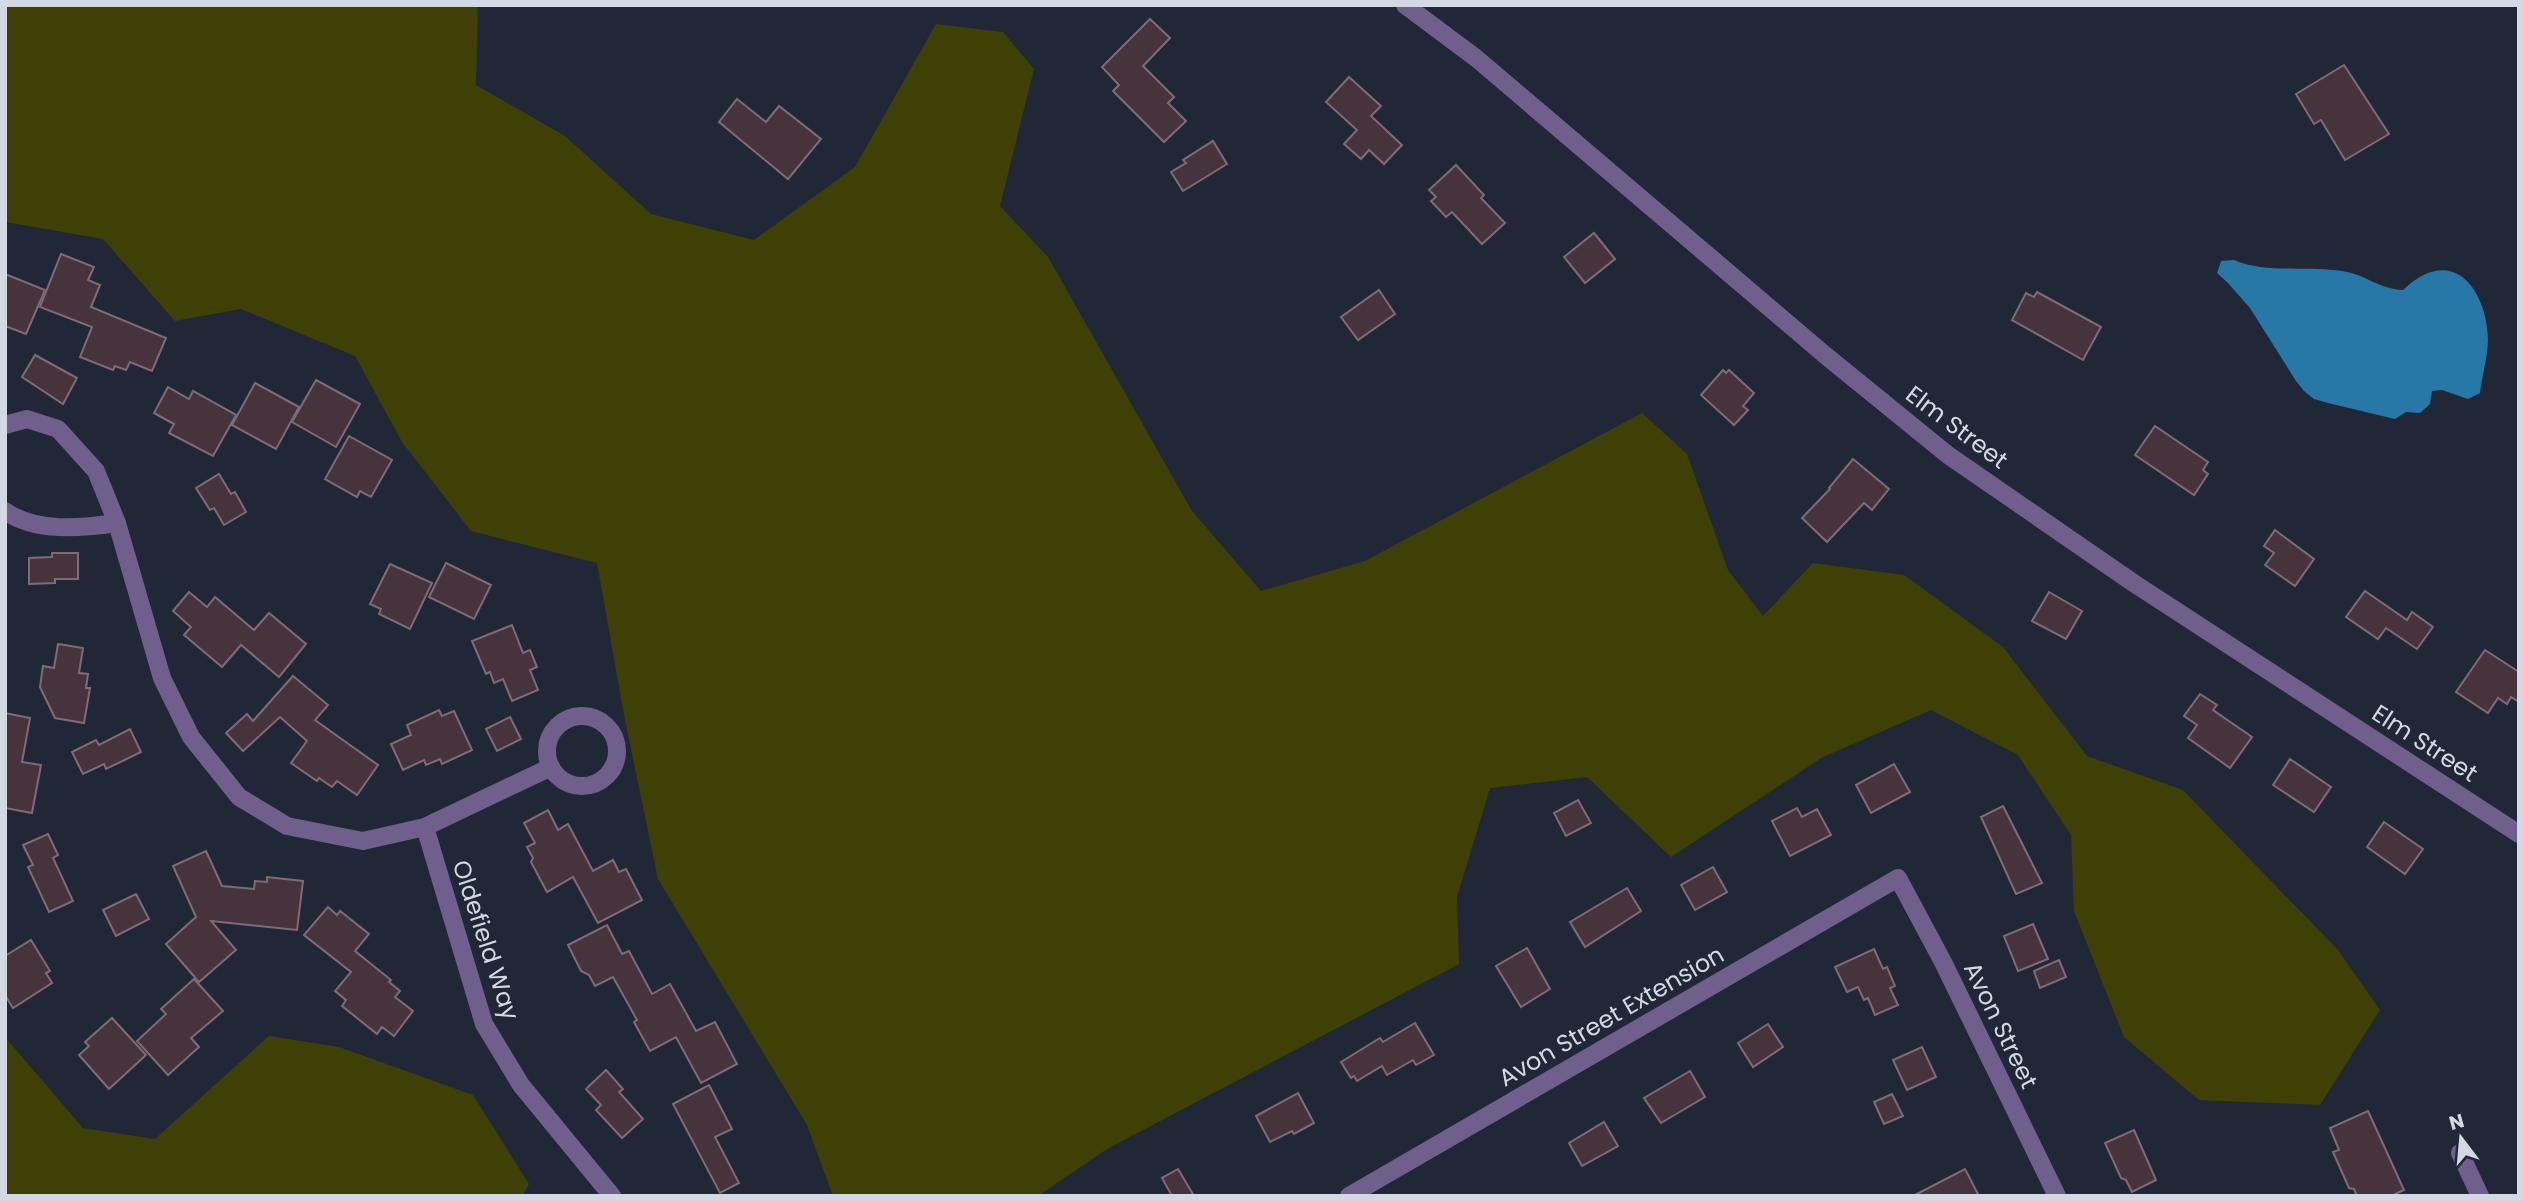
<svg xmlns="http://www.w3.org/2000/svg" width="2524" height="1201" font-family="Poppins,sans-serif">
	<rect width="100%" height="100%" fill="#202838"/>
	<g fill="#3e4005">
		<path d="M 5,5 L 478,5 L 476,85 L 565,136 L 651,214 L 754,240 L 855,167 L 936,24 L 1003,32 L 1034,69 L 1000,206 L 1048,257 L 1192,511 L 1261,591 L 1365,561 L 1642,413 L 1687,454 L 1728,570 L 1763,616 L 1813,563 L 1904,575 L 2003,647 L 2087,756 L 2183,790 L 2338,950 L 2380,1010 L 2320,1105 L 2199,1100 L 2124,1037 L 2074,911 L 2071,835 L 2018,755 L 1931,710 L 1823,757 L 1671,857 L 1587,777 L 1490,788 L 1457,897 L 1459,964 L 1107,1149 L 1038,1196 L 833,1196 L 807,1125 L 658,879 L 624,715 L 597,563 L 471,531 L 402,442 L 355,356 L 241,309 L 175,321 L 103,239 L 5,222 Z"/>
		<path d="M 269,1036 L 339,1047 L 473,1095 L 529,1184 L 522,1196 L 5,1196 L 5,1037 L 83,1128 L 155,1139 Z"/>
	</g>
	<path fill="#2778a6" d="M 2234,260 C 2269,275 2310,264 2347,272 C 2367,276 2380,289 2403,290 C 2451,244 2486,286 2488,339 C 2488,356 2482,376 2480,393 L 2468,399 L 2442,390 L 2432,391 L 2430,404 L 2420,413 L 2406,412 L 2395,419 L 2328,403 L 2314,399 L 2304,391 L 2296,381 L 2250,308 L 2227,282 L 2217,273 L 2221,261 Z"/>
	<g fill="#46333c" stroke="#806a75" stroke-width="2">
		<path d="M 1150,19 L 1170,38 L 1143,66 L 1174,97 L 1168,103 L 1186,121 L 1164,142 L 1113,91 L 1119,85 L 1102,67 Z"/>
		<path d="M 2344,65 L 2389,134 L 2345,160 L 2321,120 L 2314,124 L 2296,94 Z"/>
		<path d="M 1349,77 L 1381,106 L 1371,116 L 1402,145 L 1384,164 L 1369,150 L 1361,159 L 1344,144 L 1357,130 L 1326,102 Z"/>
		<path d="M 737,99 L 766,122 L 779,106 L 821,139 L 788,179 L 719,122 Z"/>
		<path d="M 1213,141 L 1227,164 L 1183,191 L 1171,172 L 1186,163 L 1183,160 Z"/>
		<path d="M 1456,165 L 1484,195 L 1481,198 L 1505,223 L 1482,244 L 1452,212 L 1446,217 L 1431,201 L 1436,197 L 1429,190 Z"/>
		<path d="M 1594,233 L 1615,259 L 1585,283 L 1564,257 Z"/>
		<path d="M 61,254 L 94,267 L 88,280 L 100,285 L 91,307 L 166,338 L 152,371 L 130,362 L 126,370 L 115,366 L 113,370 L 80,357 L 92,327 L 40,307 Z"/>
		<path d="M 5,274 L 45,290 L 26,334 L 5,326 Z"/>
		<path d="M 1379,290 L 1395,314 L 1358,340 L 1341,317 Z"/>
		<path d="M 2037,292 L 2101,327 L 2083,360 L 2012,320 L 2026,293 L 2034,297 Z"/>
		<path d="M 35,355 L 77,378 L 63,404 L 22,377 Z"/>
		<path d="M 1723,370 L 1726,373 L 1729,370 L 1754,393 L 1743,406 L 1748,410 L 1734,425 L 1701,395 Z"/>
		<path d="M 316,380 L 360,404 L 336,447 L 292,422 Z"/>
		<path d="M 255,383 L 299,407 L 276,449 L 232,425 Z"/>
		<path d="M 168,387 L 189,399 L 193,391 L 236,415 L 213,456 L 169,433 L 174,424 L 154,413 Z"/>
		<path d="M 2155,426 L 2208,462 L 2203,470 L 2208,474 L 2194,495 L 2135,455 Z"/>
		<path d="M 349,436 L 392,460 L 371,497 L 360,491 L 357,497 L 325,479 Z"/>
		<path d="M 1853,459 L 1889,489 L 1872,510 L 1864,503 L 1827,542 L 1802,518 L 1830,489 L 1829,488 Z"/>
		<path d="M 219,474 L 231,494 L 235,492 L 246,512 L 224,525 L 214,508 L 210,510 L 196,488 Z"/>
		<path d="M 2275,530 L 2314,559 L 2295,586 L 2265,565 L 2274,553 L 2264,546 Z"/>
		<path d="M 52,553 L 78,553 L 78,579 L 55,579 L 55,583 L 29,584 L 29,558 L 52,557 Z"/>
		<path d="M 446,563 L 491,585 L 474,619 L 429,597 Z"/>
		<path d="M 390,564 L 432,583 L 410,629 L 379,614 L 381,609 L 370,604 Z"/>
		<path d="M 2365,591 L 2407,620 L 2412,612 L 2433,627 L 2417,649 L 2386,628 L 2378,639 L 2346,617 Z"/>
		<path d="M 189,592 L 207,607 L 215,597 L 254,630 L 269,613 L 306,644 L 279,677 L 241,645 L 222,667 L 184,635 L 191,627 L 173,611 Z"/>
		<path d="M 2049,592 L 2082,611 L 2066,639 L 2032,621 Z"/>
		<path d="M 512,625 L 523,653 L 530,650 L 537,667 L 530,670 L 538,690 L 512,701 L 503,679 L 494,683 L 490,672 L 486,674 L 472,641 Z"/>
		<path d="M 58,644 L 83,648 L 79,673 L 88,674 L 86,688 L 90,688 L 84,723 L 55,718 L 40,687 L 43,666 L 54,668 Z"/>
		<path d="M 2485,650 L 2519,672 L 2519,702 L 2511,697 L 2507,704 L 2498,698 L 2488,713 L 2456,692 Z"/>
		<path d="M 293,676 L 328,705 L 315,720 L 378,765 L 357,795 L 337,781 L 332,787 L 319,778 L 317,781 L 291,763 L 307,741 L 280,717 L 243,751 L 226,733 L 247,714 L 253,721 Z"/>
		<path d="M 2200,694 L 2217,705 L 2213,710 L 2252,737 L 2230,768 L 2188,738 L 2197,725 L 2184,716 Z"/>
		<path d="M 439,710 L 442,716 L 454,711 L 472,750 L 442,764 L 440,759 L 426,765 L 424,760 L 403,770 L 391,744 L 411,735 L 407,725 Z"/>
		<path d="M 5,713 L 30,718 L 22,762 L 41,765 L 32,813 L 5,808 Z"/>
		<path d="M 510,717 L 521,739 L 497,751 L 486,729 Z"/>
		<path d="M 130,729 L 141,752 L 106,769 L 104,764 L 83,774 L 72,752 L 96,740 L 99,745 Z"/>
		<path d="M 2290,759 L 2331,787 L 2314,812 L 2273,785 Z"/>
		<path d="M 1894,764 L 1910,792 L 1871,813 L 1856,785 Z"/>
		<path d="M 1578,800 L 1591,823 L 1566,836 L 1554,813 Z"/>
		<path d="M 2003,806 L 2042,883 L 2016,894 L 1981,817 Z"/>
		<path d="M 1797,808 L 1802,817 L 1817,809 L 1831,835 L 1790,856 L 1772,821 Z"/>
		<path d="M 548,810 L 558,830 L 568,824 L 593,871 L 613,860 L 619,872 L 626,869 L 642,900 L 598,923 L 573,877 L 547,892 L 531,862 L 533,858 L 527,847 L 535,843 L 524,823 Z"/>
		<path d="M 2384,822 L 2423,849 L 2405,874 L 2367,847 Z"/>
		<path d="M 48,834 L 58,855 L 53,858 L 73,901 L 49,912 L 28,867 L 33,865 L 23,845 Z"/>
		<path d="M 206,851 L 222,886 L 254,889 L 255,881 L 267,882 L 267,877 L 303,881 L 297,930 L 211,921 L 236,950 L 199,982 L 166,944 L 196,917 L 173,866 Z"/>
		<path d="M 1713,867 L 1727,892 L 1695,910 L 1681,885 Z"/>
		<path d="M 1627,888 L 1641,911 L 1585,947 L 1570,922 Z"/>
		<path d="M 136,894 L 149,919 L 116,936 L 103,910 Z"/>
		<path d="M 328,907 L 337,915 L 340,911 L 369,934 L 355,951 L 391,980 L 389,982 L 400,991 L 395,997 L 413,1011 L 394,1036 L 382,1027 L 377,1034 L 342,1006 L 346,1000 L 335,991 L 351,972 L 304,935 Z"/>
		<path d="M 2033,924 L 2048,959 L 2018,971 L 2004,936 Z"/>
		<path d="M 607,925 L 622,954 L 629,951 L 652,994 L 670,984 L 696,1031 L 715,1022 L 737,1064 L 701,1083 L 676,1037 L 650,1051 L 634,1022 L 637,1020 L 613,977 L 595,986 L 589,975 L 581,971 L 568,945 Z"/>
		<path d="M 31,940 L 50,971 L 46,973 L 52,983 L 13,1008 L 5,995 L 5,956 Z"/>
		<path d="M 1527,948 L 1550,989 L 1521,1007 L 1496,966 Z"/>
		<path d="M 1874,949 L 1883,969 L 1887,967 L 1895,986 L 1890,988 L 1898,1005 L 1875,1015 L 1868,998 L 1864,1000 L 1858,987 L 1847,992 L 1835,967 Z"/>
		<path d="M 2059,960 L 2066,977 L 2040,988 L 2034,971 Z"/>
		<path d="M 194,979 L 223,1011 L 191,1038 L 199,1047 L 168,1075 L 137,1041 L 166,1014 L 161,1009 Z"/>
		<path d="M 112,1018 L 146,1055 L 109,1089 L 79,1055 L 89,1046 L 85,1042 Z"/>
		<path d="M 1415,1023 L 1434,1055 L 1416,1065 L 1413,1060 L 1387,1075 L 1382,1066 L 1357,1081 L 1354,1076 L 1351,1078 L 1341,1062 L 1380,1038 L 1383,1042 Z"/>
		<path d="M 1768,1024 L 1783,1047 L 1753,1067 L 1738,1043 Z"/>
		<path d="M 1922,1047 L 1936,1077 L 1907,1090 L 1893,1060 Z"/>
		<path d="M 606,1070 L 623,1089 L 619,1092 L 643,1119 L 622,1138 L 596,1110 L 601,1105 L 586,1089 Z"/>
		<path d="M 1690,1071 L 1705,1097 L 1661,1123 L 1644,1098 Z"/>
		<path d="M 709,1085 L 732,1129 L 715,1137 L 739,1183 L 720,1193 L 673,1104 Z"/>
		<path d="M 1298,1093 L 1314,1123 L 1294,1134 L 1292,1131 L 1270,1142 L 1256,1116 Z"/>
		<path d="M 1892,1094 L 1903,1116 L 1884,1124 L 1874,1102 Z"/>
		<path d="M 2368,1111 L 2404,1190 L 2391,1196 L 2357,1196 L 2354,1189 L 2349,1188 L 2333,1152 L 2339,1150 L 2330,1128 Z"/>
		<path d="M 1604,1122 L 1618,1146 L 1582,1166 L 1569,1143 Z"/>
		<path d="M 2134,1130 L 2156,1180 L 2132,1192 L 2126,1180 L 2121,1178 L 2105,1143 Z"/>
		<path d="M 1178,1169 L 1194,1196 L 1172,1196 L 1162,1178 Z"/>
		<path d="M 1965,1169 L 1979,1196 L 1913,1196 Z"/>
	</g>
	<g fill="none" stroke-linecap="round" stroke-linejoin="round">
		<g stroke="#705e8c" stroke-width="18">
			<path d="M 1405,5 L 1476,58 L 1825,355 L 1948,455 L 2135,584 L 2519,834"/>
			<path d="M 5,425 L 27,419 L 58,429 L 96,471 L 117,523 L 162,678 L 191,737 L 239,797 L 287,826 L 363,841 L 425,827 L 484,1024 L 521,1085 L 612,1196"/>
			<path d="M 5,511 C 36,533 82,528 117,523"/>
			<circle cx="582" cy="751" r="35"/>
			<path d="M 425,827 L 551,767"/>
			<path d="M 2460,1153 L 2480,1196"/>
			<path d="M 1349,1196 L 1898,878 L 1943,962 L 2057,1196"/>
		</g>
	</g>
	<g text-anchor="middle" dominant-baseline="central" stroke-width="5" stroke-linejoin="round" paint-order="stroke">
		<g font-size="24" fill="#d3d9e3" stroke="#202838">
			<text transform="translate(1957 427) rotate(37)">Elm Street</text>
			<text transform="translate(2425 743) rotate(33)">Elm Street</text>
			<text transform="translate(486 940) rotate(72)">Oldefield Way</text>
			<text transform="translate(1611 1016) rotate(-30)">Avon Street Extension</text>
			<text transform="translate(2001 1025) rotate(64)">Avon Street</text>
		</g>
	</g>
	<rect width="2524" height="1201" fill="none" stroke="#d3d9e3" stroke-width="14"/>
	<g transform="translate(2461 1138) rotate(344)" stroke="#202838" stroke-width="5" paint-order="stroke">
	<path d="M0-5L12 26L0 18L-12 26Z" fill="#d3d9e3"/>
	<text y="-10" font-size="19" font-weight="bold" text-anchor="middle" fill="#d3d9e3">N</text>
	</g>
</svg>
